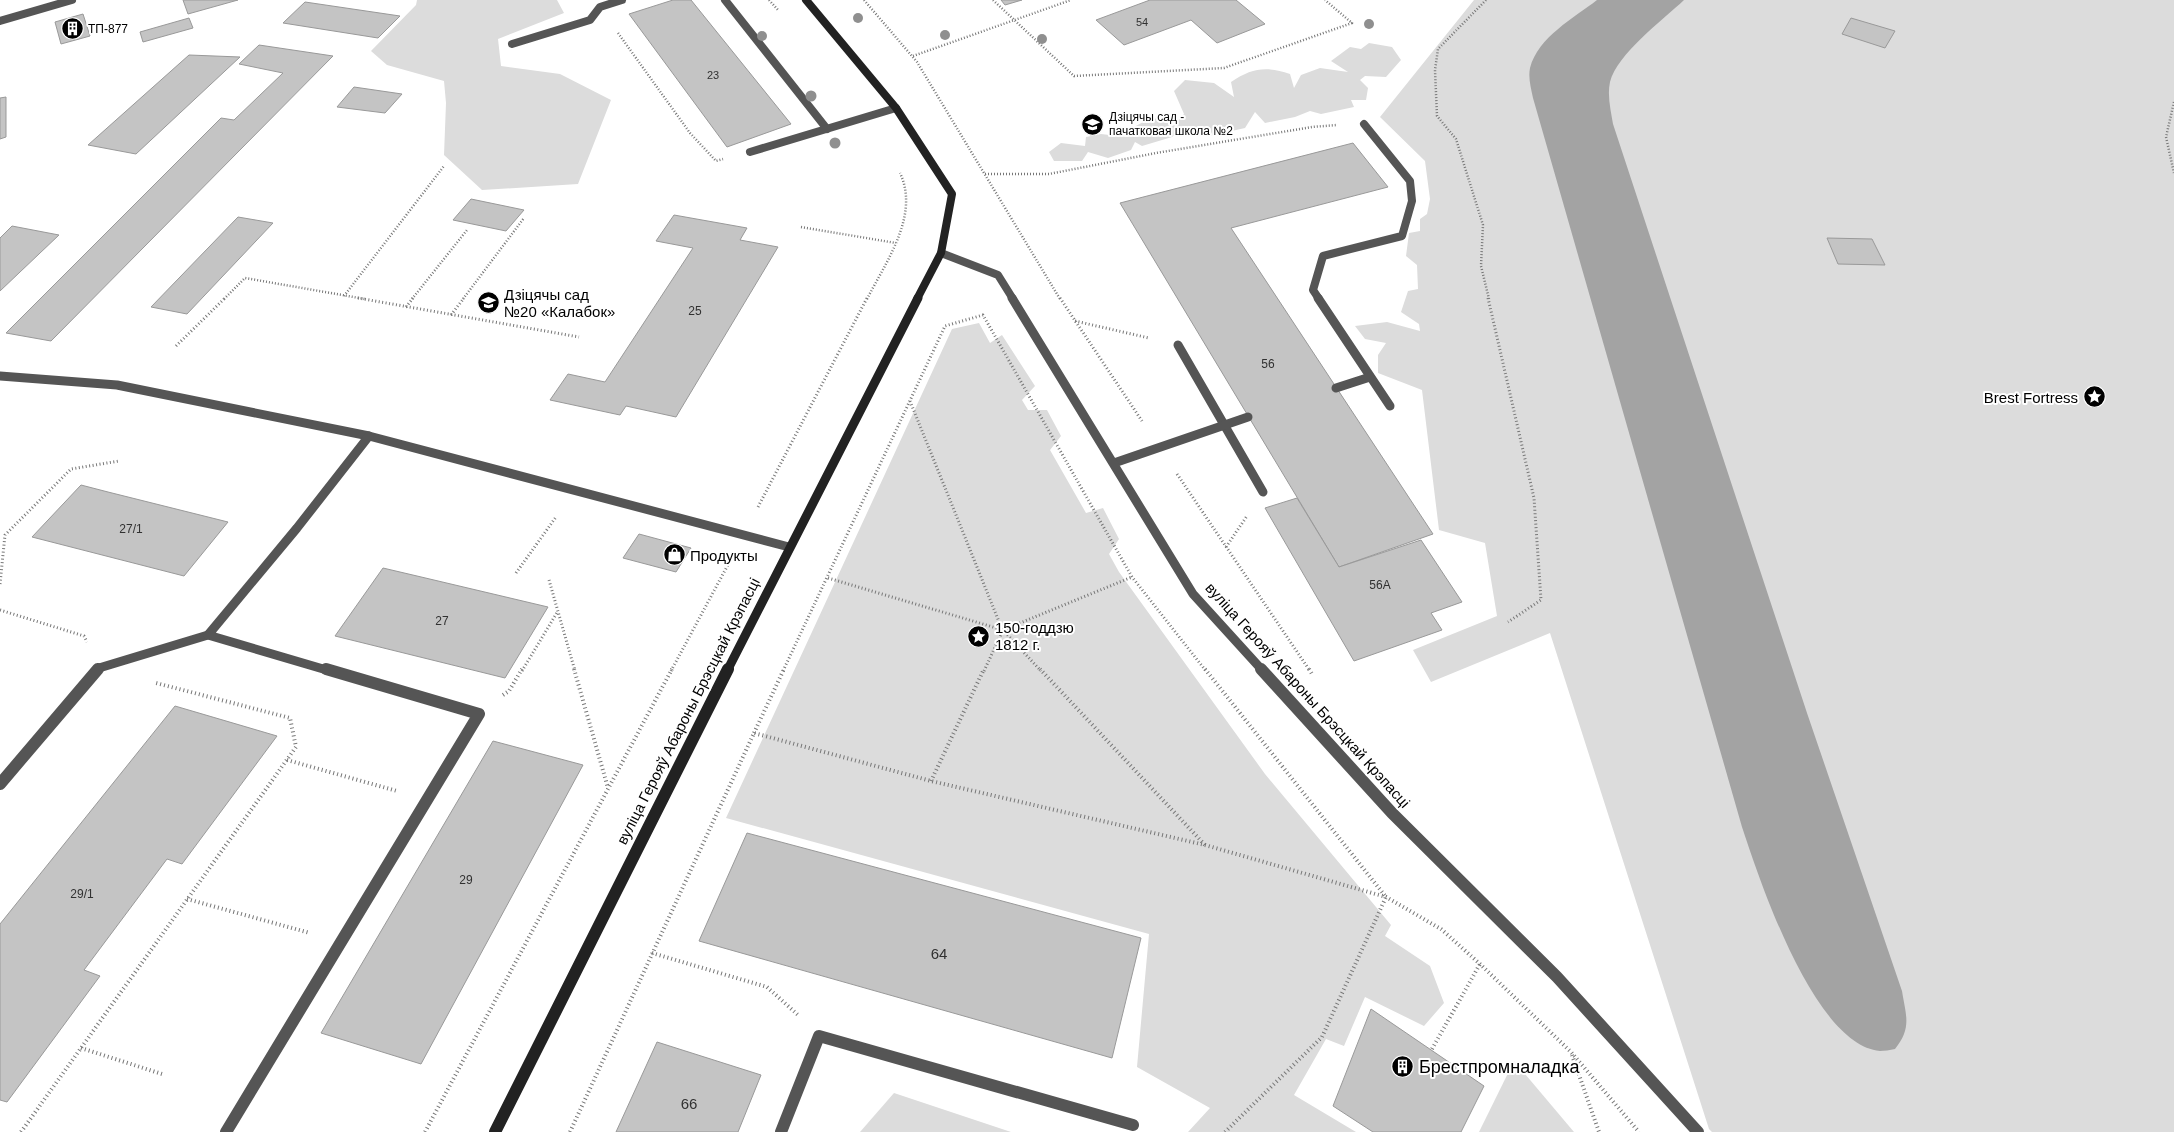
<svg xmlns="http://www.w3.org/2000/svg" width="2174" height="1132" font-family="Arial,sans-serif">
	<rect width="100%" height="100%" fill="#fff"/>
	<g fill="#dcdcdc">
		<path d="M 417,0 L 557,0 L 564,13 L 498,39 L 501,66 L 560,74 L 611,100 L 578,184 L 482,190 L 444,155 L 446,103 L 444,81 L 387,65 L 371,51 L 416,5 Z"/>
		<path d="M 1474,0 L 2174,0 L 2174,1132 L 1712,1132 L 1709,1129 L 1550,633 L 1431,682 L 1413,650 L 1497,616 L 1485,543 L 1439,530 L 1422,390 L 1378,373 L 1378,355 L 1386,343 L 1365,339 L 1355,326 L 1387,322 L 1420,331 L 1419,324 L 1401,312 L 1408,291 L 1418,289 L 1417,265 L 1406,256 L 1409,233 L 1420,231 L 1420,219 L 1427,214 L 1430,199 L 1425,161 L 1380,117 Z"/>
		<path d="M 1369,43 L 1392,47 L 1401,60 L 1386,77 L 1365,76 L 1360,80 L 1368,88 L 1366,100 L 1351,100 L 1354,107 L 1321,114 L 1310,111 L 1295,117 L 1265,123 L 1255,112 L 1245,128 L 1209,136 L 1183,127 L 1172,137 L 1142,146 L 1135,142 L 1131,150 L 1108,158 L 1088,152 L 1082,161 L 1054,161 L 1049,152 L 1061,143 L 1085,146 L 1086,137 L 1101,134 L 1126,137 L 1125,132 L 1145,121 L 1158,118 L 1173,126 L 1184,114 L 1174,91 L 1185,80 L 1214,83 L 1234,97 L 1231,82 C 1252,68 1266,66 1290,74 L 1294,88 L 1301,75 L 1320,68 L 1348,72 L 1331,61 L 1350,47 L 1361,49 Z"/>
		<path d="M 979,323 L 990,343 L 1002,335 L 1035,386 L 1022,400 L 1028,410 L 1047,410 L 1061,436 L 1050,450 L 1086,513 L 1103,508 L 1119,539 L 1109,554 L 1119,572 L 1265,774 L 1391,925 L 1385,936 L 1430,966 L 1444,1003 L 1424,1026 L 1365,997 L 1344,1046 L 1326,1039 L 1294,1095 L 1356,1132 L 1188,1132 L 1210,1108 L 1137,1067 L 1149,934 L 726,818 L 952,329 Z"/>
		<path d="M 1514,1061 L 1574,1132 L 1479,1132 Z"/>
		<path d="M 894,1093 L 1011,1132 L 860,1132 Z"/>
	</g>
	<path fill="#a3a3a3" d="M 1597,0 L 1684,0 C 1663,20 1617,54 1610,82 C 1607,96 1611,111 1613,124 L 1807,713 L 1902,991 C 1906,1016 1912,1028 1895,1049 C 1890,1050 1884,1051 1880,1051 C 1814,1045 1760,881 1742,827 L 1533,98 C 1531,88 1528,78 1530,68 C 1538,37 1574,18 1597,0 Z"/>
	<g fill="#c4c4c4" stroke="#999">
		<path d="M 183,0 L 238,0 L 188,14 Z"/>
		<path d="M 673,0 L 691,0 L 791,124 L 727,147 L 629,14 Z"/>
		<path d="M 1001,0 L 1022,0 L 1005,5 Z"/>
		<path d="M 1150,0 L 1236,0 L 1265,24 L 1217,43 L 1191,20 L 1124,45 L 1096,20 Z"/>
		<path d="M 305,2 L 400,16 L 378,38 L 283,23 Z"/>
		<path d="M 83,14 L 90,36 L 61,44 L 55,22 Z"/>
		<path d="M 189,18 L 193,28 L 143,42 L 140,32 Z"/>
		<path d="M 1851,18 L 1895,31 L 1885,48 L 1842,34 Z"/>
		<path d="M 259,45 L 333,56 L 51,341 L 6,333 L 221,118 L 234,120 L 283,73 L 239,64 Z"/>
		<path d="M 189,55 L 240,57 L 136,154 L 88,145 Z"/>
		<path d="M 354,87 L 402,94 L 385,113 L 337,107 Z"/>
		<path d="M 6,97 L 6,137 L 0,139 L 0,98 Z"/>
		<path d="M 1353,143 L 1388,187 L 1231,228 L 1433,534 L 1339,567 L 1120,203 Z"/>
		<path d="M 471,199 L 524,210 L 506,231 L 453,220 Z"/>
		<path d="M 674,215 L 747,228 L 740,240 L 778,247 L 676,417 L 626,406 L 620,415 L 550,400 L 568,374 L 605,382 L 693,248 L 656,241 Z"/>
		<path d="M 238,217 L 273,223 L 187,314 L 151,307 Z"/>
		<path d="M 12,226 L 59,235 L 0,291 L 0,238 Z"/>
		<path d="M 1827,238 L 1872,239 L 1885,265 L 1838,264 Z"/>
		<path d="M 81,485 L 108,492 L 228,522 L 184,576 L 32,537 Z"/>
		<path d="M 1297,498 L 1339,567 L 1421,540 L 1462,602 L 1431,613 L 1442,630 L 1354,661 L 1265,508 Z"/>
		<path d="M 639,534 L 691,548 L 676,572 L 623,558 Z"/>
		<path d="M 383,568 L 417,576 L 548,607 L 505,678 L 335,636 Z"/>
		<path d="M 175,706 L 277,736 L 182,864 L 167,859 L 84,970 L 100,976 L 7,1102 L 0,1100 L 0,924 Z"/>
		<path d="M 493,741 L 583,765 L 421,1064 L 321,1033 Z"/>
		<path d="M 747,833 L 1141,938 L 1112,1058 L 699,941 Z"/>
		<path d="M 1371,1009 L 1484,1086 L 1461,1132 L 1373,1132 L 1333,1106 Z"/>
		<path d="M 657,1042 L 761,1075 L 738,1132 L 616,1132 Z"/>
	</g>
	<g fill="none" stroke-linecap="round" stroke-linejoin="round">
		<g stroke="#777" stroke-width="2.5" stroke-dasharray="1 2" stroke-linecap="butt">
			<path d="M 769,0 L 778,10"/>
			<path d="M 864,0 L 917,62 L 1060,299"/>
			<path d="M 993,0 L 1074,76 L 1224,68 L 1352,23 L 1325,0"/>
			<path d="M 1486,0 L 1438,49 L 1435,70 L 1437,116 L 1456,139 L 1483,225 L 1481,266 L 1489,299"/>
			<path d="M 618,33 L 690,133 L 716,161 L 723,159"/>
			<path d="M 913,56 L 1071,0"/>
			<path d="M 2174,102 L 2166,137 L 2174,173"/>
			<path d="M 985,174 L 1049,174 L 1156,153 L 1312,127 L 1337,125"/>
			<path d="M 801,227 L 896,243"/>
			<path d="M 344,296 L 444,166"/>
			<path d="M 224,299 L 245,278 L 365,299"/>
			<path d="M 412,299 L 467,230"/>
			<path d="M 463,299 L 524,218"/>
			<path d="M 867,299 C 886,262 920,215 900,173"/>
		</g>
		<g stroke="#777" stroke-width="3" stroke-dasharray="1 2.5" stroke-linecap="butt">
			<path d="M 358,298 L 579,337"/>
			<path d="M 1060,298 L 1142,421"/>
			<path d="M 1488,298 L 1534,498 L 1541,600 L 1508,622"/>
			<path d="M 406,307 L 413,298"/>
			<path d="M 451,315 L 464,298"/>
			<path d="M 1075,321 L 1149,338"/>
			<path d="M 176,346 L 225,298"/>
			<path d="M 910,401 L 1002,629"/>
			<path d="M 1177,474 L 1310,671"/>
			<path d="M 758,507 L 867,298"/>
			<path d="M 1226,547 L 1247,516"/>
			<path d="M 516,573 L 556,517"/>
			<path d="M 828,578 L 1003,630 L 1041,671"/>
			<path d="M 549,580 L 575,671"/>
			<path d="M 0,584 L 5,535 L 71,469 L 119,461"/>
			<path d="M 0,610 L 84,636 L 87,642"/>
			<path d="M 522,671 L 558,611"/>
			<path d="M 671,671 L 730,561"/>
			<path d="M 783,671 L 945,326 L 983,315 L 1132,577 L 1206,671"/>
			<path d="M 984,671 L 1003,630 L 1132,577"/>
		</g>
		<g stroke="#777" stroke-width="4" stroke-dasharray="1 3" stroke-linecap="butt">
			<path d="M 574,669 L 608,788"/>
			<path d="M 1040,669 L 1205,845"/>
			<path d="M 1205,669 L 1386,897 L 1322,1037 L 1225,1132"/>
			<path d="M 1309,669 L 1312,674"/>
			<path d="M 503,695 L 509,691 L 522,669"/>
			<path d="M 754,733 L 784,669"/>
			<path d="M 287,760 L 397,791"/>
			<path d="M 931,781 L 984,669"/>
			<path d="M 187,899 L 310,933"/>
			<path d="M 652,953 L 767,987 L 798,1015"/>
			<path d="M 81,1048 L 162,1074"/>
			<path d="M 1432,1049 L 1480,964"/>
			<path d="M 1572,1055 L 1599,1132"/>
			<path d="M 21,1132 L 296,747 L 290,718 L 156,683"/>
			<path d="M 425,1132 L 672,669"/>
			<path d="M 570,1132 L 754,733 L 931,781 L 1205,845 L 1386,897 L 1441,929 L 1480,964 L 1571,1052 L 1639,1132"/>
		</g>
		<g stroke="#555" stroke-width="8">
			<path d="M 725,0 L 827,129"/>
			<path d="M 0,21 L 72,0"/>
			<path d="M 512,44 L 590,20 L 600,7 L 622,0"/>
			<path d="M 750,152 L 896,108"/>
			<path d="M 1319,299 L 1313,290 L 1323,256 L 1402,236 L 1412,201 L 1410,181 L 1364,124"/>
		</g>
		<g stroke="#555" stroke-width="9">
			<path d="M 1318,298 L 1390,406"/>
			<path d="M 1178,345 L 1263,492"/>
			<path d="M 0,376 L 117,385 L 369,436 L 789,547"/>
			<path d="M 1336,388 L 1370,377"/>
			<path d="M 1114,463 L 1248,417"/>
			<path d="M 97,671 L 99,668 L 208,635"/>
			<path d="M 330,671 L 208,635 L 297,528 L 369,436"/>
		</g>
		<g stroke="#555" stroke-width="12">
			<path d="M 0,784 L 98,669"/>
			<path d="M 226,1132 L 479,714 L 326,669"/>
			<path d="M 781,1132 L 819,1036 L 1133,1125"/>
		</g>
		<path stroke="#555" stroke-width="8" d="M 941,253 L 998,275 L 1013,299"/>
		<path stroke="#555" stroke-width="9" d="M 1012,298 L 1193,594 L 1263,671"/>
		<path stroke="#555" stroke-width="12" d="M 1261,669 L 1392,813 L 1557,977 L 1698,1132"/>
		<path stroke="#222" stroke-width="8" d="M 806,0 L 896,108 L 952,194 L 941,253 L 917,299"/>
		<path stroke="#222" stroke-width="9" d="M 727,671 L 918,298"/>
		<path stroke="#222" stroke-width="12" d="M 495,1132 L 728,669"/>
	</g>
	<g fill="#8f8f8f">
		<circle cx="858" cy="18" r="5"/>
		<circle cx="1369" cy="24" r="5"/>
		<circle cx="945" cy="35" r="5"/>
		<circle cx="762" cy="36" r="5"/>
		<circle cx="1042" cy="39" r="5"/>
		<circle cx="811" cy="96" r="5.5"/>
		<circle cx="835" cy="143" r="5.5"/>
	</g>
	<defs>
		<symbol id="building-disc" viewBox="-11 -11 22 22"><circle r="9.5" fill="#000" stroke="#fff"/><path d="M-4-6H4V6H1V3H-1V6H-4ZM-2.5-4.3h1.7v1.8h-1.7ZM.8-4.3h1.7v1.8H.8ZM-2.5-1h1.7V.8h-1.7ZM.8-1h1.7V.8H.8Z" fill="#fff"/></symbol>
		<symbol id="school-disc" viewBox="-11 -11 22 22"><circle r="9.5" fill="#000" stroke="#fff"/><path d="M0-5L7-2L0 1L-7-2ZM-4 1L0 2.5L4 1V4Q0 6-4 4Z" fill="#fff"/></symbol>
		<symbol id="sight-disc" viewBox="-11 -11 22 22"><circle r="9.5" fill="#000" stroke="#fff"/><path d="M0-6L1.8-2.2L6-1.7L2.9 1.2L3.7 5.4L0 3.3L-3.7 5.4L-2.9 1.2L-6-1.7L-1.8-2.2Z" fill="#fff"/></symbol>
		<symbol id="shop-disc" viewBox="-11 -11 22 22"><circle r="9.5" fill="#000" stroke="#fff"/><path d="M-5-2.5h2.3a2.7 3.5 0 0 1 5.4 0H5L5.5 6h-11ZM-1.5-2.5h3a1.5 2.3 0 0 0-3 0Z" fill="#fff"/></symbol>
	</defs>
	<g fill-rule="evenodd">
		<use href="#building-disc" x="60" y="16" width="25" height="25"/>
		<use href="#school-disc" x="1080" y="112" width="25" height="25"/>
		<use href="#school-disc" x="476" y="290" width="25" height="25"/>
		<use href="#sight-disc" x="2082" y="384" width="25" height="25"/>
		<use href="#shop-disc" x="662" y="542" width="25" height="25"/>
		<use href="#sight-disc" x="966" y="624" width="25" height="25"/>
		<use href="#building-disc" x="1390" y="1054" width="25" height="25"/>
	</g>
	<g text-anchor="middle" dominant-baseline="central" stroke-width="4" stroke-linejoin="round" paint-order="stroke">
		<g font-size="11" fill="#313131">
			<text x="1142" y="22">54</text>
			<text x="713" y="75">23</text>
		</g>
		<g font-size="12" fill="#000" stroke="#fff" text-anchor="start">
			<text x="88" y="29">ТП-877</text>
			<text x="1109" y="117">Дзіцячы сад -<tspan x="1109" dy="14">пачатковая школа №2</tspan></text>
		</g>
		<g font-size="12" fill="#313131">
			<text x="695" y="311">25</text>
			<text x="1268" y="364">56</text>
			<text x="131" y="529">27/1</text>
			<text x="1380" y="585">56А</text>
			<text x="442" y="621">27</text>
			<text x="466" y="880">29</text>
			<text x="82" y="894">29/1</text>
		</g>
		<g font-size="15" fill="#000" stroke="#fff" text-anchor="start">
			<text x="504" y="294">Дзіцячы сад<tspan x="504" dy="17">№20 «Калабок»</tspan></text>
			<text x="2078" y="397" text-anchor="end">Brest Fortress</text>
			<text x="690" y="555">Продукты</text>
			<text x="995" y="627">150-годдзю<tspan x="995" dy="17">1812 г.</tspan></text>
		</g>
		<g font-size="15" fill="#000" stroke="#fff">
			<text transform="translate(1308 695) rotate(48)">вуліца Герояў Абароны Брэсцкай Крэпасці</text>
			<text transform="translate(688 711) rotate(-63)">вуліца Герояў Абароны Брэсцкай Крэпасці</text>
		</g>
		<g font-size="15" fill="#313131">
			<text x="939" y="953">64</text>
			<text x="689" y="1103">66</text>
		</g>
		<g font-size="18" fill="#000" stroke="#fff" text-anchor="start">
			<text x="1419" y="1067">Брестпромналадка</text>
		</g>
	</g>
</svg>
